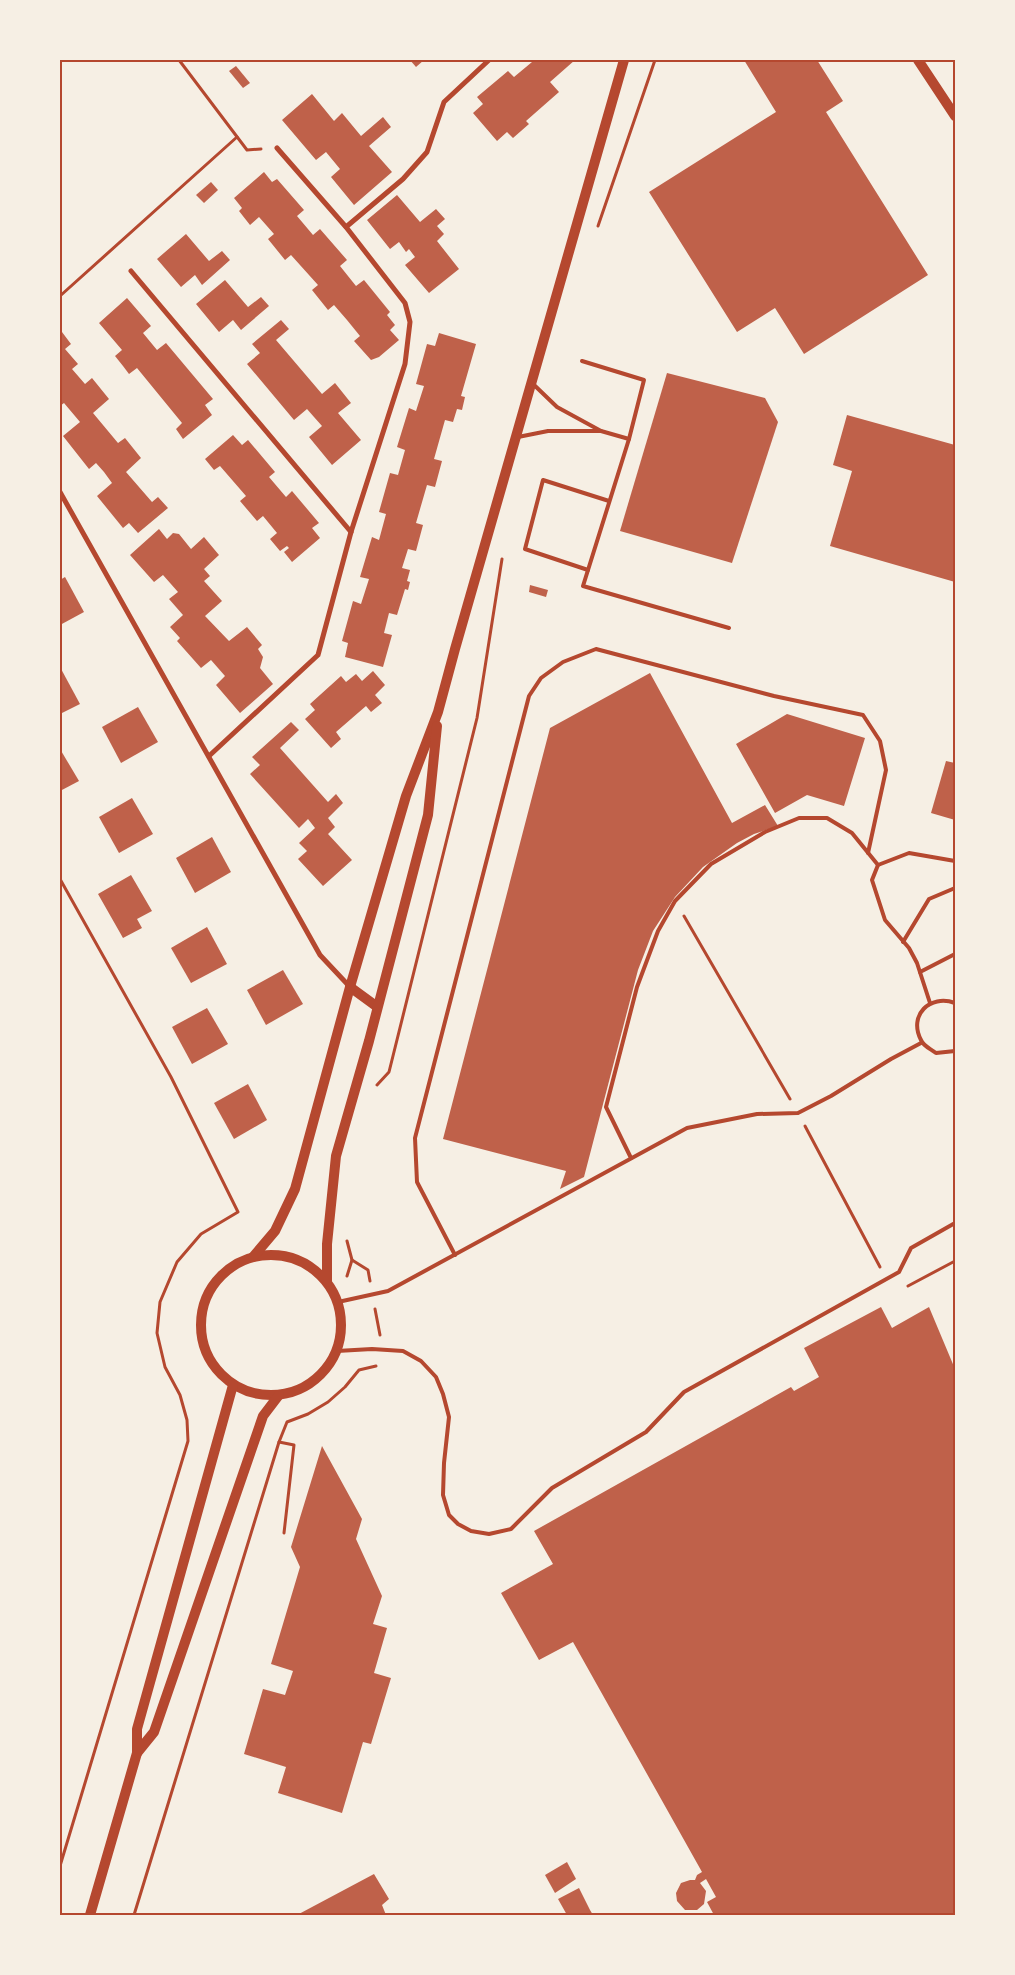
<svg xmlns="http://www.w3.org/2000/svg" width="1015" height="1975" font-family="'Sofia Sans Condensed',sans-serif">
	<rect width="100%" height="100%" fill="#f6efe4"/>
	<g fill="#bf614a">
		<path d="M 410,60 L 424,60 L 416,67 Z"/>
		<path d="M 530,60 L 575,60 L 550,82 L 559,92 L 526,121 L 529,124 L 513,138 L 507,132 L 497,141 L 473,113 L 483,104 L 477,97 L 508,71 L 514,77 L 532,62 Z"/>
		<path d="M 744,60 L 817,60 L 843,101 L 826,112 L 928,275 L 804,354 L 775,308 L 737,332 L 649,192 L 776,112 Z"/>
		<path d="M 236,66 L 250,83 L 243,88 L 229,71 Z"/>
		<path d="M 312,94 L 334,121 L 342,113 L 361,136 L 383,117 L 391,127 L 369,146 L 392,172 L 354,205 L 331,177 L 340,169 L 326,152 L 316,160 L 282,120 Z"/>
		<path d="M 264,172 L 272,182 L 277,179 L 304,210 L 297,216 L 313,235 L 320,229 L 347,260 L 340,266 L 356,286 L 364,280 L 390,312 L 387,315 L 395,325 L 390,330 L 399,340 L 379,357 L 371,360 L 354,341 L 360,336 L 347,320 L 334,305 L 328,310 L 312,290 L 318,285 L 291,255 L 285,260 L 268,239 L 274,234 L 259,217 L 250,225 L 239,211 L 242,208 L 234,198 Z"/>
		<path d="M 211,182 L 218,190 L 204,203 L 196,195 Z"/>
		<path d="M 397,195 L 420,222 L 436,209 L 445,219 L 437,226 L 444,234 L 437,241 L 459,269 L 429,293 L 405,265 L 415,257 L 409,249 L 406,252 L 399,242 L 390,249 L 367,220 Z"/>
		<path d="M 186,234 L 209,261 L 222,251 L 230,260 L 202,285 L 195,275 L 181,287 L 157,259 Z"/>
		<path d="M 225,280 L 248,307 L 261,297 L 269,306 L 241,330 L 233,320 L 219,332 L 196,304 Z"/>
		<path d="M 127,298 L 151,326 L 143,333 L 157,350 L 166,343 L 213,399 L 205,405 L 212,415 L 183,439 L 176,429 L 182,423 L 137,368 L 129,374 L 123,366 L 115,356 L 122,350 L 99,323 Z"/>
		<path d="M 281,320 L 289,329 L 276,340 L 322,394 L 335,383 L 351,403 L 338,413 L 361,440 L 332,465 L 309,437 L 322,426 L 314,417 L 307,409 L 294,420 L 247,364 L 260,353 L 252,344 Z"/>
		<path d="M 62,332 L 71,344 L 65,349 L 78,364 L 72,369 L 85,384 L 92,378 L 109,399 L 93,413 L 118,443 L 125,438 L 141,458 L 126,472 L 152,502 L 158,497 L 168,508 L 138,533 L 129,523 L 123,528 L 97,496 L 112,483 L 104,472 L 96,463 L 89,469 L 63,436 L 80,422 L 64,403 L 60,406 L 60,334 Z"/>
		<path d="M 439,333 L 476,344 L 461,396 L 465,397 L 462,410 L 457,409 L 453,422 L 445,420 L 434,459 L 442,461 L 435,487 L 427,485 L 416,523 L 423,525 L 416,551 L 408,549 L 402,568 L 410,570 L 407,581 L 410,582 L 408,590 L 405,589 L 397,615 L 389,613 L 384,633 L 392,635 L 383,667 L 345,657 L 348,643 L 342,641 L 353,601 L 361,604 L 369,579 L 360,577 L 372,537 L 379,540 L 386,514 L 379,512 L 390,473 L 398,475 L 405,450 L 397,447 L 409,408 L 416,411 L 424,386 L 416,384 L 427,344 L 435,346 Z"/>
		<path d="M 667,373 L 765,398 L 778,422 L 732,563 L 620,531 Z"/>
		<path d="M 847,415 L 955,445 L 955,582 L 830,546 L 852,471 L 833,465 Z"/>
		<path d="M 233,435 L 242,445 L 248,440 L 275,472 L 269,477 L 286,497 L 292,491 L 319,523 L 312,528 L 320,538 L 292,562 L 284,552 L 289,548 L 287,546 L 280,551 L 270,539 L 277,533 L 263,516 L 257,521 L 240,501 L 246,496 L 220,466 L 214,470 L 205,459 Z"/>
		<path d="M 159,529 L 167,539 L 173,533 L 179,534 L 191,549 L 204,537 L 219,555 L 204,569 L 210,576 L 204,581 L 222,601 L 205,616 L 229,641 L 247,627 L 262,645 L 258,649 L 263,657 L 260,668 L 273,684 L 240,713 L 216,685 L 225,676 L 211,660 L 201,668 L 177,641 L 180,638 L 170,627 L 183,615 L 169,599 L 178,592 L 163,575 L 154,582 L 130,555 Z"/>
		<path d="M 65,577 L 84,612 L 60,625 L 60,580 Z"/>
		<path d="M 530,585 L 548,590 L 546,597 L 529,592 Z"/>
		<path d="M 60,667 L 80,704 L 60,714 Z"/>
		<path d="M 373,671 L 385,685 L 375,695 L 382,703 L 371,712 L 366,706 L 336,732 L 341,739 L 331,748 L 305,719 L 315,710 L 310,704 L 341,676 L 346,682 L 356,674 L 362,681 Z"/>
		<path d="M 650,673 L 732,823 L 765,805 L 778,826 L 754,834 L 737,843 L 703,867 L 675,897 L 653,931 L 638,970 L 584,1177 L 560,1189 L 566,1171 L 443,1139 L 550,728 Z"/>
		<path d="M 138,707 L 158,742 L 121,763 L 102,727 Z"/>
		<path d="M 787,714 L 865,738 L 844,806 L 807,795 L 775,813 L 736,744 Z"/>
		<path d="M 291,722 L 299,730 L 280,748 L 328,802 L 336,794 L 343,803 L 328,818 L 335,827 L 328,834 L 352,860 L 323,886 L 298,859 L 307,851 L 299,843 L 315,828 L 308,819 L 299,828 L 250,774 L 260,765 L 252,757 Z"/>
		<path d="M 60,749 L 79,781 L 60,791 Z"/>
		<path d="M 946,761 L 955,763 L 955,820 L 931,813 Z"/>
		<path d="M 132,798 L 153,834 L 119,853 L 99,817 Z"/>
		<path d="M 212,837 L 231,872 L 195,893 L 176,858 Z"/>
		<path d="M 131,875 L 152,911 L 137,919 L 142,928 L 123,938 L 98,894 Z"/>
		<path d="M 207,927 L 227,964 L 191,983 L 171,948 Z"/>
		<path d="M 283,970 L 303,1004 L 266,1025 L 247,990 Z"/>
		<path d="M 207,1008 L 228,1044 L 192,1064 L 172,1027 Z"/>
		<path d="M 248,1084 L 267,1120 L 234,1139 L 214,1103 Z"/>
		<path d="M 881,1307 L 892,1328 L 929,1307 L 955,1369 L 955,1915 L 714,1915 L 707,1902 L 716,1897 L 706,1879 L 700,1883 L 706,1891 L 704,1904 L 697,1910 L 685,1910 L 677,1901 L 676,1893 L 681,1883 L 690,1880 L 695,1880 L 697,1875 L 702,1872 L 573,1642 L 539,1660 L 501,1593 L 553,1564 L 534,1531 L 791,1387 L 794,1391 L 819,1377 L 804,1348 Z"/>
		<path d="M 322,1446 L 362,1519 L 356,1539 L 382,1596 L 373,1624 L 387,1628 L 374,1673 L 391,1678 L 371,1744 L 363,1742 L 342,1813 L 278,1793 L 286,1767 L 244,1754 L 263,1689 L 285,1695 L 293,1671 L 271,1664 L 300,1567 L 291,1547 Z"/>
		<path d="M 567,1862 L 576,1879 L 555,1893 L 545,1875 Z"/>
		<path d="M 374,1874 L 389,1899 L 382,1905 L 386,1915 L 297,1915 Z"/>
		<path d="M 579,1888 L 590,1910 L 593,1915 L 567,1915 L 558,1899 Z"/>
	</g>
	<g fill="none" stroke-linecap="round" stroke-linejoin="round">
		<g stroke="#b5482f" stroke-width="3">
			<path d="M 179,60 L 247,150 L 261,149"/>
			<path d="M 598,226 L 655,60"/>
			<path d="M 60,296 L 237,137"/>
			<path d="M 60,879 L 171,1077 L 238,1212 L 201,1234 L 177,1262 L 160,1302 L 157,1333 L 165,1367 L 180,1395 L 187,1420 L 188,1441 L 60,1866"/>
			<path d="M 684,916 L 790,1099"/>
			<path d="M 377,1085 L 389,1072 L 477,718 L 502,559"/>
			<path d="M 805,1126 L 880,1267"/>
			<path d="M 352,1260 L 368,1270 L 370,1281"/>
			<path d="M 347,1276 L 352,1260 L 347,1241"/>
			<path d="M 908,1286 L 955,1261"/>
			<path d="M 375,1309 L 380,1335"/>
			<path d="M 279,1442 L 294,1445 L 284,1533"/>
			<path d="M 134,1915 L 279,1442 L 287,1422 L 308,1414 L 328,1402 L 345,1387 L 359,1370 L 376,1366"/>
		</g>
		<g stroke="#b5482f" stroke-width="4">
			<path d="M 582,361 L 644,380 L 629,439"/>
			<path d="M 601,431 L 629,439 L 583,586 L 729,628"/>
			<path d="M 518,437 L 548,431 L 601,431 L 557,407 L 532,383"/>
			<path d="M 588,570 L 525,549 L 543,480 L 609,501"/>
			<path d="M 903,942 L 929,899 L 955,888"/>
			<path d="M 920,972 L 955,954"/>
			<path d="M 930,1003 L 917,963 L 909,948 L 885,920 L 872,880 L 878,865 L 909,853 L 955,861"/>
			<path d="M 955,1003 C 930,994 908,1015 921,1040 C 923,1046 931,1049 936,1053 L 955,1051"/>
			<path d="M 631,1158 L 606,1107 L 637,987 L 658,931 L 675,901 L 711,864 L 765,832 L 799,818 L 827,818 L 852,833 L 878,865"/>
			<path d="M 455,1255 L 417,1182 L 415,1138 L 529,696 L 541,678 L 563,662 L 596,649 L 774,696 L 863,715 L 880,741 L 886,770 L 868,853"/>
			<path d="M 338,1302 L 388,1291 L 687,1128 L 757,1114 L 798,1113 L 831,1096 L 891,1059 L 921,1043"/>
			<path d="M 337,1351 L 372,1349 L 403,1351 L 421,1361 L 436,1377 L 443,1394 L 449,1417 L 444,1463 L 443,1495 L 449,1515 L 458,1524 L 471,1531 L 489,1534 L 511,1529 L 552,1488 L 646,1432 L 684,1392 L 899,1272 L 911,1248 L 955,1223"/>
		</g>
		<g stroke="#b5482f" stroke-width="5">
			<path d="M 346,227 L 403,179 L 427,152 L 444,102 L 489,60"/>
			<path d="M 131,271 L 351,532"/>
			<path d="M 60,492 L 320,955 L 350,987"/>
			<path d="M 209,756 L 318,655 L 351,532 L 405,364 L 410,322 L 405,303 L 346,227 L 277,148"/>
		</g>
		<g stroke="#b5482f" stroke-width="10">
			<path d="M 918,60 L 955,116"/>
			<path d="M 350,987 L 376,1006"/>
			<circle cx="271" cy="1325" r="70"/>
			<path d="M 253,1257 L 275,1231 L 295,1189 L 350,987 L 406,796 L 438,712 L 455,649 L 624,60"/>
			<path d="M 327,1282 L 327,1244 L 336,1156 L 369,1041 L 428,815 L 437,726"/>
			<path d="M 137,1753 L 154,1732 L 263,1416 L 279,1395"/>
			<path d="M 90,1915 L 137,1753 L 137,1729 L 233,1385"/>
		</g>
	</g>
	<rect width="1015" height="1975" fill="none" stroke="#f6efe4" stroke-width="122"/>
	<rect x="61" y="61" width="893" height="1853" fill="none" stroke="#b5482f" stroke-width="2"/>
</svg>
